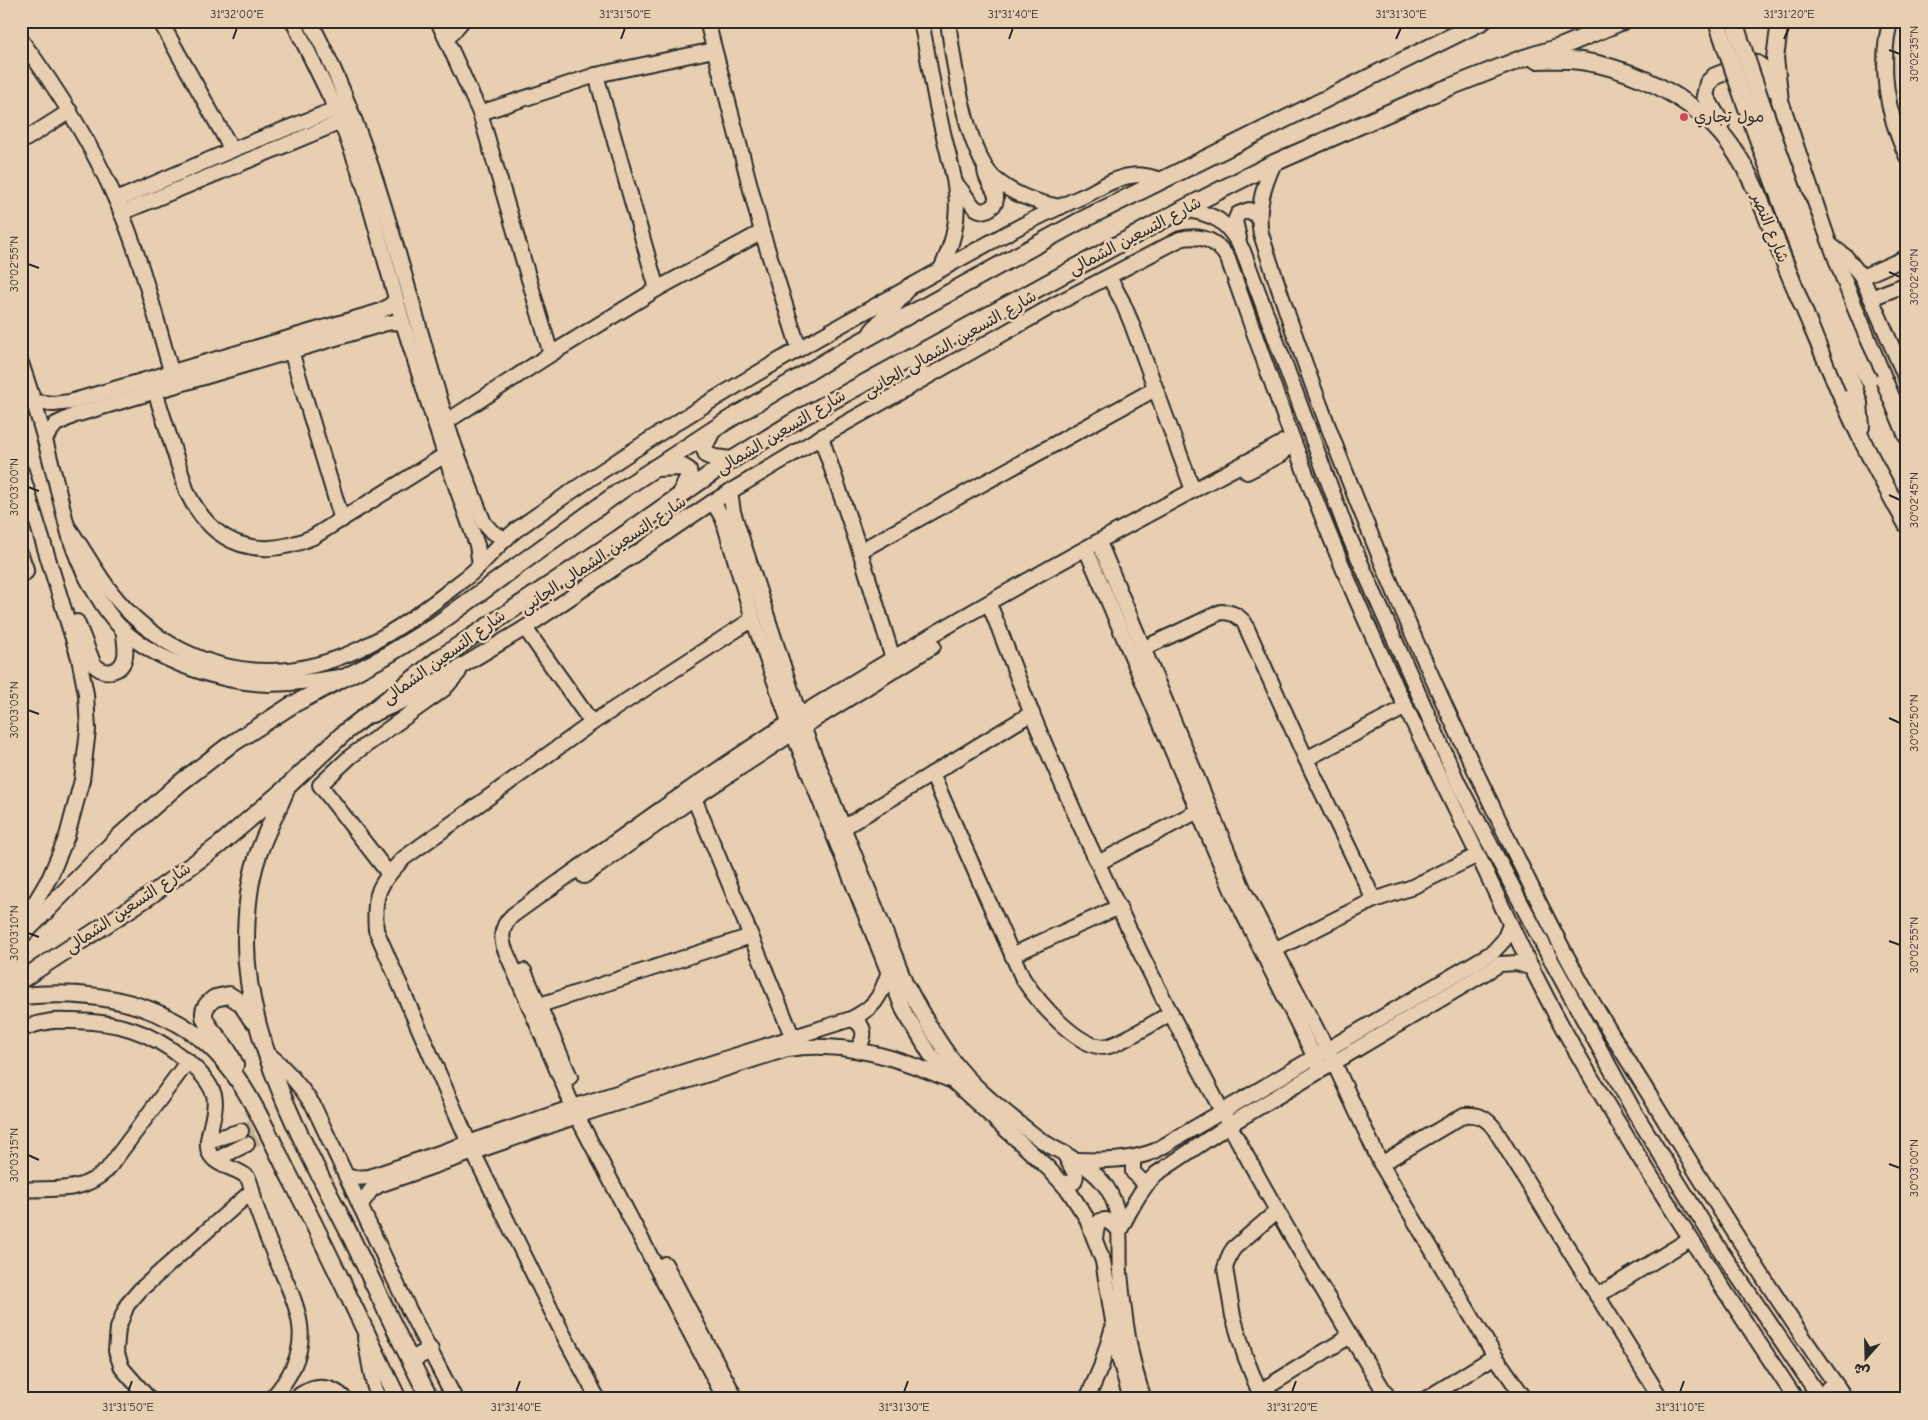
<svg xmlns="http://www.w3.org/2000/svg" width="1928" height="1420" font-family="'Comic Neue','Playpen Sans Arabic',sans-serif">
	<rect width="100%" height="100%" fill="#e9cfb1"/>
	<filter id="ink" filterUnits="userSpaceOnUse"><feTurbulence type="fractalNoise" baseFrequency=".02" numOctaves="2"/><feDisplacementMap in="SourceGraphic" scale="10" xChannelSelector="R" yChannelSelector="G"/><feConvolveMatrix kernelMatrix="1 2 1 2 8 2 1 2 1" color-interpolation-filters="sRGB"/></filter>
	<g filter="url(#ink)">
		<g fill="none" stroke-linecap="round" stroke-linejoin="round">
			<g stroke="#c3ae96" stroke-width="14" stroke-dasharray="14 7" stroke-linecap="butt">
				<path d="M 241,1131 L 252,1126"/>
				<path d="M 247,1144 L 257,1138"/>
			</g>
			<defs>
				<g id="minor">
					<path d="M 160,21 L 232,150"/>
					<path d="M 293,21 L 336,109 L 352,151 L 364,185 L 403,323 L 445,455 L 477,545 L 480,565"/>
					<path d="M 310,21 C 376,146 405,286 446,420 C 456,455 471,489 484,523 L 492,532 L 506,539"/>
					<path d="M 438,21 L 480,113 L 551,354"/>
					<path d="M 707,21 L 762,232 L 799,349"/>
					<path d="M 921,21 C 928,55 933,90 941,124 C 954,181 969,211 941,269"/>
					<path d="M 948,21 C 953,60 966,151 994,178 C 1013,195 1035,202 1060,207"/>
					<path d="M 1890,21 C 1879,68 1887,114 1907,157"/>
					<path d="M 447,39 L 462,21"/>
					<path d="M 21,40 C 58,90 91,143 116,200 C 142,259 157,323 175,385"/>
					<path d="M 596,75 L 657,289"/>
					<path d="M 480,113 L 596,75 L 714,50"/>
					<path d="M 21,142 L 70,111"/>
					<path d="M 1274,163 C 1264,185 1256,209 1261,234 C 1322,426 1399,613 1487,795 C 1516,856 1545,918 1578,977 C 1601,1019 1628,1060 1653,1101 C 1714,1202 1777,1302 1846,1399"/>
					<path d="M 956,184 C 963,191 971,206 977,209 C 986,214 997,206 996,196 C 994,187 986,182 985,170"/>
					<path d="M 116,200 L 232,150 L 336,109"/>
					<path d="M 1183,209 C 1216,214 1227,221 1243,251 L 1347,532 L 1458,783 L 1551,960 L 1635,1113 L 1722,1253 L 1821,1399 L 1828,1388 L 1837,1386"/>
					<path d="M 121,213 L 341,122"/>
					<path d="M 1239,238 L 1235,221 L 1238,214 L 1249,210 L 1258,217"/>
					<path d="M 1828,243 L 1846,257 L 1862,277 L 1907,381"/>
					<path d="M 1109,277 L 1122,301 L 1131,322 L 1193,490"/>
					<path d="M 1862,277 L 1903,259"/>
					<path d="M 1871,298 L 1907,284"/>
					<path d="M 291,351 L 342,520"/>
					<path d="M 21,363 C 36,406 48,449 59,494 C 64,512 67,531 74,549 C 83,574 103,610 122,629 C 157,662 222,683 269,684 C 293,684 317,680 341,677"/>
					<path d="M 155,391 L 187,492 C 213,546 259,561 313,537 L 445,455"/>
					<path d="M 35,402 L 53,404 L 70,402 L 378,312 L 388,307 L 396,300"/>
					<path d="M 446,422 L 551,354 L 657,289 L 762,232"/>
					<path d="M 821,437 L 860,551 L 893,659"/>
					<path d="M 45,438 L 56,424 L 75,415 L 383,324 L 393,322 L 403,323"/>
					<path d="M 21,471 L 79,658 L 86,694 L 88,730 L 82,780 L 67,836 L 50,877 L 21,926"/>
					<path d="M 1247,472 L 1282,454 L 1284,451 L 1283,442"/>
					<path d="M 730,491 L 733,512 L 803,727 L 906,984 C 920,1009 933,1035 951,1058 C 973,1088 1005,1112 1034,1135 C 1058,1154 1089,1161 1107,1188 C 1124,1214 1118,1243 1120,1273 C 1124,1315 1129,1358 1144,1399"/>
					<path d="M 711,503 L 716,507 L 723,519 L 753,619 L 793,733 L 904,1011 L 930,1054 L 954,1082 L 1048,1168 L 1069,1191 L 1086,1217 L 1103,1261 L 1119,1357 L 1131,1399"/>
					<path d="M 68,527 C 83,548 95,571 111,592 C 148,640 207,671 268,671 C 335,671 392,635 444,595 C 455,585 469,577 479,566 C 491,554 502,541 516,530 C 562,497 609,466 657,435 C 764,366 877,305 989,243 C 1021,225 1054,209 1088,194 C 1101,187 1115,178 1130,176 C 1141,174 1151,177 1161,180"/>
					<path d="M 1102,549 L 1244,891 L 1334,1063 L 1381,1164 L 1495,1356 L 1525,1399"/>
					<path d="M 860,551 L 1155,389"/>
					<path d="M 21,555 L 26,569 L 26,572 L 21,575"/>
					<path d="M 1089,556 L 1234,895 L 1321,1070"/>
					<path d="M 992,611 C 1006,645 1018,680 1032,714 C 1131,952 1253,1180 1389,1399"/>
					<path d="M 77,622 L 94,665 C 100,670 105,673 112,671 C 131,666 125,643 123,629"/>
					<path d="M 525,628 L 592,723"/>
					<path d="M 1142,649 L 1221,612 C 1232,612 1237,615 1244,622 L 1306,759 L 1374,900"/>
					<path d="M 372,715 L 405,700 L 525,628 L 711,503 L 821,437 L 1054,305 L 1180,239 C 1201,234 1217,240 1228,259 C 1261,352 1293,445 1330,536 C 1373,644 1425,747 1476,851 C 1507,917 1537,983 1573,1046 C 1642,1167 1719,1283 1796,1399"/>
					<path d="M 1306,759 L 1406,707"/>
					<path d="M 932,774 L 1023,979 C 1037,1000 1080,1053 1109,1046 C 1125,1041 1155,1022 1171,1013"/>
					<path d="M 694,798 L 793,1038"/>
					<path d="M 843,828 L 1032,713"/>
					<path d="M 1098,863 L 1198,811"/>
					<path d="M 389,874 L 320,785 L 351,756 L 444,689 L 459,672"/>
					<path d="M 584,876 L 694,798 L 793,733 L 933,646"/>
					<path d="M 1274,950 L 1374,900 L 1410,888 L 1478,855"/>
					<path d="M 1012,955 L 1119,907"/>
					<path d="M 524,971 L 570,1077"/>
					<path d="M 540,1005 L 751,936"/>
					<path d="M 851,1019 C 867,1025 866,1039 856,1050"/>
					<path d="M 21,1029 C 30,1026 38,1023 47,1022 C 55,1020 65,1021 73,1021 C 118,1022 147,1030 183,1058 C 195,1067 209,1080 214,1095 C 219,1114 202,1140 210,1154 C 218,1168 238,1167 248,1178 C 252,1186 253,1195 255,1204 C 259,1215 263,1226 267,1237 C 291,1300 327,1338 271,1399"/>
					<path d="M 265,1051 C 285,1067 299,1084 313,1105 L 409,1310 L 455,1399"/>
					<path d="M 208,1141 L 241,1131"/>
					<path d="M 469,1143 L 376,930 C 373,894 379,883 404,858 L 592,723 L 753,619"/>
					<path d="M 473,1152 L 563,1334 L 598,1399"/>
					<path d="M 1133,1158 L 1133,1172 L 1142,1181 L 1148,1183"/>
					<path d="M 215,1160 L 247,1144"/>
					<path d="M 1077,1160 C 1104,1161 1129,1161 1155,1151 L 1493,952 L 1504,940 L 1510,925"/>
					<path d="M 1381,1164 L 1464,1115 C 1478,1114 1485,1117 1494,1128 L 1661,1399"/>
					<path d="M 346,1176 L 354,1178 L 369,1177 L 582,1104 L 851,1019 C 874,1008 880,998 888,974"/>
					<path d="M 1063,1183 L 1074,1182 L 1076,1176 L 1064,1153"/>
					<path d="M 21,1190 C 55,1187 79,1195 107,1170 L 188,1061"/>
					<path d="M 360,1206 L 371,1190 L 379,1185 L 586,1113 L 787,1049 C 843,1040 899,1058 950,1080"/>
					<path d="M 1095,1238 L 1097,1227 L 1100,1221 L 1106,1220 L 1120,1230 C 1130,1210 1140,1190 1156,1174 L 1229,1125 L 1500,964 L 1517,963 L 1532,968"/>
					<path d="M 665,1264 L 736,1399"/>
					<path d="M 1597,1296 L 1690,1239"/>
					<path d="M 365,1338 L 372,1377 L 378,1399"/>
					<path d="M 1259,1392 L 1350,1336"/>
					<path d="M 149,1399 L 122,1368 L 116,1351 L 118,1328 L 127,1305 L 140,1290 L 252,1191"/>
					<path d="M 295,1399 C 310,1385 330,1383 345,1399"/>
					<path d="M 725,1399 L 577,1116 L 504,947 C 500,934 503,924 513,915 C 604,850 694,784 788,723 C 951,619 1121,528 1292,438"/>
					<path d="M 1087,1399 L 1101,1367 L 1112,1330"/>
					<path d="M 1262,1399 L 1245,1356 L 1233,1316 L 1225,1268 L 1230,1254 L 1234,1248 L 1277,1211"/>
					<path d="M 1426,1399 L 1495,1356"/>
				</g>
				<g id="major">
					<path d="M 1780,21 L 1775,58 L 1780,101 L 1828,243 L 1907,436"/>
					<path d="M 1536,60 C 1551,60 1566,59 1581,61 C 1623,67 1668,87 1701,114 C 1753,155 1768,227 1794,285 C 1816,336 1837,388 1861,438 C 1875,467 1891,496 1907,525"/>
					<path d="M 1721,123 L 1705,96 L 1708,83 L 1715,76 L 1749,63 L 1757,64 L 1764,69 L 1771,88"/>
					<path d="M 872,332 L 909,287"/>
					<path d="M 911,358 L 923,378"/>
					<path d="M 1854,388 L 1859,403 L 1861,427"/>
					<path d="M 712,431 L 704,447 L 707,455 L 715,458 L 731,460"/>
					<path d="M 655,468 L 683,467 L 688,470 L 689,475 L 681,494"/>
					<path d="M 285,792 C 276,814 264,835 257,858 C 248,885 246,916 246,944 C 247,1044 305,1145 349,1233 C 376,1288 401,1344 430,1399"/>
					<path d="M 21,936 L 121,835 L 180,783 L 227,747 L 292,705 L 384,657 L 436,625 L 623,489 L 725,422 L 838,354 L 1078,222 L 1483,21"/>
					<path d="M 21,980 L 148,897 L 218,846 L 287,787 L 344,733 L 440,658 L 618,539 L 722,466 L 795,421 L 1183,209 L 1274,163 L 1427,96 L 1521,59 L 1563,46 L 1623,21"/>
					<path d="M 21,996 C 83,990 144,998 195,1034 C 240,1065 266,1130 290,1177 C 328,1250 362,1325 398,1399"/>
					<path d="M 235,1065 C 232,1058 228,1050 223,1044 C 212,1029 191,1014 215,998 L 229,995 L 241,1003 L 252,1020"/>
					<path d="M 411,1360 L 430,1350"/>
				</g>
			</defs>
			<use href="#minor" stroke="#2b2b2b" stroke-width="18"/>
			<use href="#major" stroke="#2b2b2b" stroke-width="20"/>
			<use href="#minor" stroke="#e9cfb1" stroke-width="14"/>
			<use href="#major" stroke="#e9cfb1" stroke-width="16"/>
			<defs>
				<g id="major-bridge">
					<path d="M 1717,21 C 1758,145 1805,267 1854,388"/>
					<path d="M 1734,21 C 1758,96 1785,170 1812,243 C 1829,289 1846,337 1869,380"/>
				</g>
			</defs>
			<use href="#major-bridge" stroke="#2b2b2b" stroke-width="20" stroke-linecap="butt"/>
			<use href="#major-bridge" stroke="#e9cfb1" stroke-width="16"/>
		</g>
	</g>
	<path fill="none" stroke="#2b2b2b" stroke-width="2" d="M 233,39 L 237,28M 621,39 L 625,28M 1009,39 L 1013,28M 1396,39 L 1401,28M 1784,39 L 1789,28M 1889,50 L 1900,54M 28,264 L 39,268M 1889,272 L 1900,277M 28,487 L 39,491M 1889,495 L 1900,500M 28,710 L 39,714M 1889,718 L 1900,723M 28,933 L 39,937M 1889,941 L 1900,945M 28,1155 L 39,1160M 1889,1164 L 1900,1168M 128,1392 L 132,1381M 516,1392 L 520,1381M 904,1392 L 908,1381M 1292,1392 L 1296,1381M 1680,1392 L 1684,1381"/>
	<circle fill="#d1495b" stroke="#e9cfb1" stroke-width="2" cx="1684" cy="117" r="5"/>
	<g text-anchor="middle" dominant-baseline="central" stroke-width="5" stroke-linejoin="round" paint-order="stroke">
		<g font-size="16" fill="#2b2b2b" stroke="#e9cfb1" text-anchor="start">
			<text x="1694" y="117">مول تجاري</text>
		</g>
		<g font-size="16" fill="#2b2b2b" stroke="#e9cfb1">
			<text transform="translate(1770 228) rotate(68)">شارع النصر</text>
			<text transform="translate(1135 236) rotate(-28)">شارع التسعين الشمالى</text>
			<text transform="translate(950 344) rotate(-30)">شارع التسعين الشمالى الجانبى</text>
			<text transform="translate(781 432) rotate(-31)">شارع التسعين الشمالى</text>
			<text transform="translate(603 555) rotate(-34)">شارع التسعين الشمالى الجانبى</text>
			<text transform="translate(444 657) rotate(-36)">شارع التسعين الشمالى</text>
			<text transform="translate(128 908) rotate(-34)">شارع التسعين الشمالى</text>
		</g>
	</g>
	<rect width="1928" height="1420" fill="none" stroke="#e9cfb1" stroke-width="55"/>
	<g transform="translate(1866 1358) rotate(200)" stroke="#e9cfb1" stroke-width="4" paint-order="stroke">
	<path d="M0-4L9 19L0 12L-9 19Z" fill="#2b2b2b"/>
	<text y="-8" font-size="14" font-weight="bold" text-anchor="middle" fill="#2b2b2b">ش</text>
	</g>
	<rect x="28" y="28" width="1872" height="1364" fill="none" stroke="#2b2b2b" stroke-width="2"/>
	<g font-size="12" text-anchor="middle" fill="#2b2b2b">
		<text x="237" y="18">31°32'00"E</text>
		<text x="625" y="18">31°31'50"E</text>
		<text x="1013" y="18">31°31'40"E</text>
		<text x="1401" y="18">31°31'30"E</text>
		<text x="1789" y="18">31°31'20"E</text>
		<text transform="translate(1914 54) rotate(-90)" y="4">30°02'35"N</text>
		<text transform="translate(14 264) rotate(-90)" y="4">30°02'55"N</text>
		<text transform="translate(1914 277) rotate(-90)" y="4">30°02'40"N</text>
		<text transform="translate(14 487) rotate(-90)" y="4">30°03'00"N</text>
		<text transform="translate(1914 500) rotate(-90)" y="4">30°02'45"N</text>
		<text transform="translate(14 710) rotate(-90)" y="4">30°03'05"N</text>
		<text transform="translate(1914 723) rotate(-90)" y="4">30°02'50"N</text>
		<text transform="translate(14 933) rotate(-90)" y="4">30°03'10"N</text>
		<text transform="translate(1914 945) rotate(-90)" y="4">30°02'55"N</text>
		<text transform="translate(14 1155) rotate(-90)" y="4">30°03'15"N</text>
		<text transform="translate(1914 1168) rotate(-90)" y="4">30°03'00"N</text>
		<text x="128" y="1411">31°31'50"E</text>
		<text x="516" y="1411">31°31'40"E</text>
		<text x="904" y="1411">31°31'30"E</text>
		<text x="1292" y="1411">31°31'20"E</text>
		<text x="1680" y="1411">31°31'10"E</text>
	</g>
</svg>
